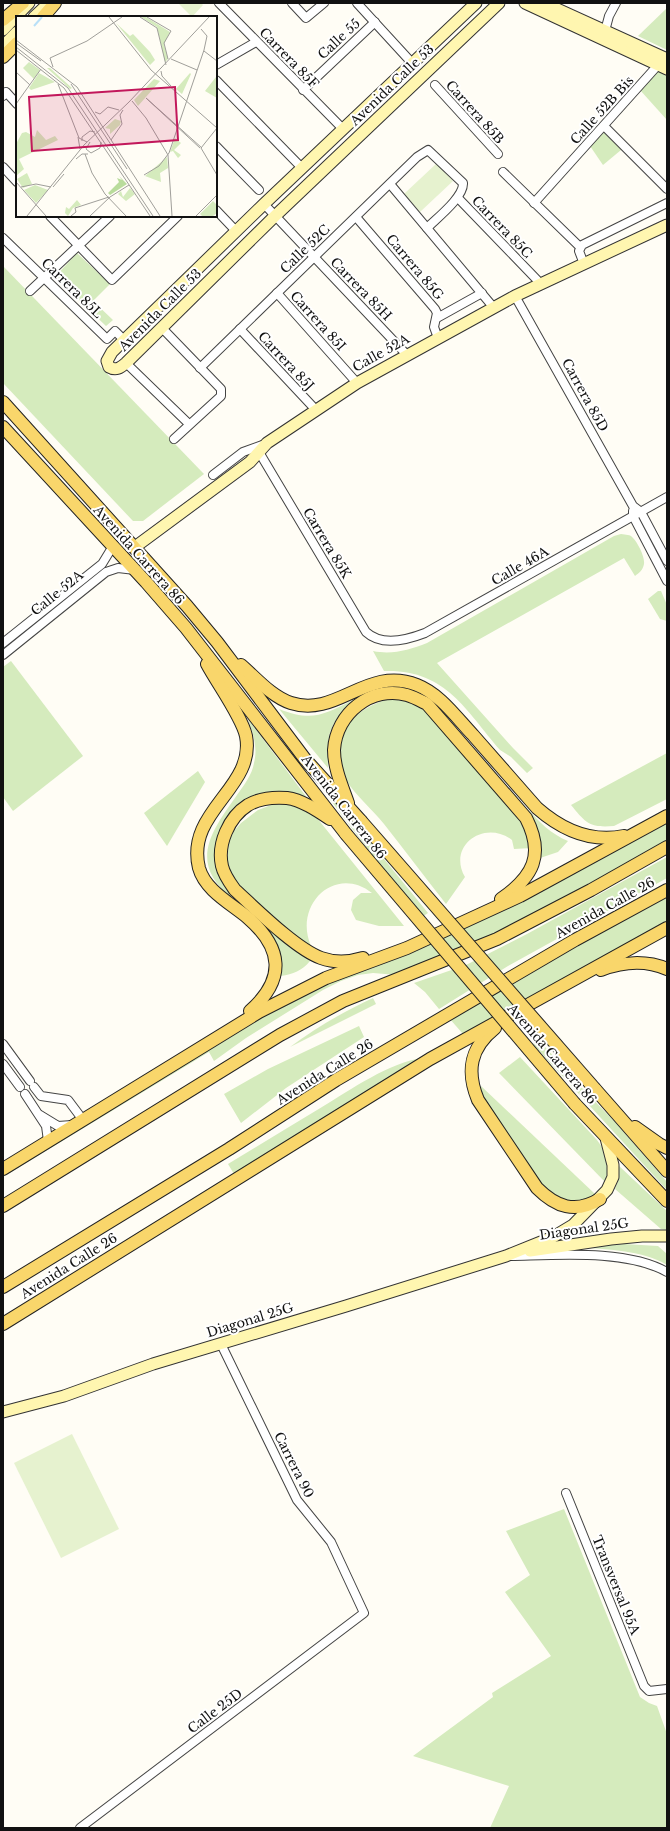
<svg xmlns="http://www.w3.org/2000/svg" width="670" height="1831" font-family="'Libre Baskerville',serif">
	<rect width="100%" height="100%" fill="#fffdf5"/>
	<g fill="#d5ebbd">
		<path d="M 667,8 L 667,50 L 638,36 Z"/>
		<path d="M 657,70 L 667,75 L 667,120 L 640,90 Z"/>
		<path d="M 608,126 L 627,145 L 603,165 L 590,146 Z"/>
		<path d="M 77,253 L 110,284 L 93,301 L 113,320 L 106,326 L 55,277 Z"/>
		<path d="M 3,266 L 204,474 L 143,521 L 133,521 L 3,383 Z"/>
		<path d="M 621,534 C 626,535 630,534 633,538 C 638,543 645,557 644,564 C 643,570 639,573 635,576 L 624,558 L 437,663 L 513,748 L 533,768 L 527,773 L 511,757 L 500,750 C 465,709 445,669 384,671 L 373,651 C 392,655 409,650 427,643 L 614,536 Z"/>
		<path d="M 658,591 L 661,591 L 667,605 L 667,621 L 660,619 L 648,599 Z"/>
		<path d="M 11,661 L 83,756 L 13,811 L 3,797 L 3,667 Z"/>
		<path d="M 391,698 L 408,699 L 429,711 L 522,816 L 532,848 L 514,849 L 512,840 C 484,819 447,846 465,877 L 446,904 C 425,877 405,851 384,824 C 373,810 356,796 346,780 C 343,774 342,767 341,760 C 335,725 361,707 391,698 Z"/>
		<path d="M 353,700 C 328,726 327,733 328,768 L 279,709 C 312,722 323,715 353,700 Z"/>
		<path d="M 248,719 L 308,799 L 282,792 L 229,818 L 221,878 L 233,899 C 188,864 210,833 237,795 C 244,785 252,775 254,763 C 258,748 253,733 248,719 Z"/>
		<path d="M 667,753 L 667,799 L 614,826 C 589,828 586,823 571,805 Z"/>
		<path d="M 198,771 L 205,782 L 167,846 L 144,813 Z"/>
		<path d="M 313,777 L 367,838 L 428,913 L 422,917 L 360,839 Z"/>
		<path d="M 274,804 C 292,803 303,809 317,818 L 404,926 L 379,926 L 356,920 L 351,910 L 353,900 L 361,893 L 372,893 C 335,864 293,905 311,946 L 310,949 L 234,882 L 227,862 L 229,841 L 234,831 L 241,823 L 258,810 Z"/>
		<path d="M 527,808 C 539,822 551,834 568,841 L 558,852 L 540,858 C 542,839 536,825 527,808 Z"/>
		<path d="M 667,821 L 667,842 L 478,943 L 397,975 L 373,973 L 358,975 L 341,981 L 323,990 L 246,1038 L 214,1061 L 209,1052 L 3,1177 L 3,1173 L 261,1014 Z"/>
		<path d="M 667,857 L 667,878 L 508,966 L 439,1009 L 425,992 L 414,983 L 466,965 L 527,934 Z"/>
		<path d="M 667,894 L 667,921 L 463,1034 L 449,1018 Z"/>
		<path d="M 257,917 L 310,961 C 302,971 293,974 281,976 C 282,949 272,937 257,917 Z"/>
		<path d="M 373,998 L 376,1004 L 290,1047 C 317,1027 343,1012 373,998 Z"/>
		<path d="M 359,1026 L 364,1037 L 286,1088 L 241,1123 L 224,1094 L 268,1069 Z"/>
		<path d="M 538,1039 L 582,1088 L 615,1122 L 667,1182 L 667,1190 L 533,1044 Z"/>
		<path d="M 520,1057 L 597,1140 C 608,1155 611,1165 606,1183 L 499,1073 Z"/>
		<path d="M 423,1058 L 3,1320 L 3,1317 L 234,1174 L 228,1164 C 259,1145 291,1126 322,1107 C 350,1090 390,1062 423,1058 Z"/>
		<path d="M 481,1086 L 595,1194 L 585,1202 L 559,1200 L 539,1185 L 479,1093 Z"/>
		<path d="M 618,1165 L 667,1211 L 667,1230 L 661,1229 L 615,1189 L 618,1181 Z"/>
		<path d="M 624,1244 L 658,1246 L 667,1254 L 667,1265 C 642,1250 609,1250 580,1247 Z"/>
		<path d="M 564,1509 L 640,1697 L 649,1703 L 657,1706 L 667,1734 L 667,1828 L 490,1828 L 509,1786 L 413,1756 L 493,1697 L 492,1693 L 551,1656 L 505,1592 L 530,1575 L 506,1531 Z"/>
	</g>
	<g fill="#e6f2cf">
		<path d="M 178,3 L 201,3 L 203,5 L 192,17 Z"/>
		<path d="M 437,163 L 453,181 L 420,212 L 404,194 Z"/>
		<path d="M 72,1434 L 119,1529 L 61,1558 L 14,1463 Z"/>
	</g>
	<g fill="none" stroke-linecap="round" stroke-linejoin="round">
		<defs>
			<g id="street">
				<path d="M 219,3 L 343,129"/>
				<path d="M 292,3 L 306,18 L 324,3"/>
				<path d="M 357,3 L 412,63"/>
				<path d="M 605,31 L 609,16 L 616,3"/>
				<path d="M 216,65 L 256,42"/>
				<path d="M 216,80 L 302,168"/>
				<path d="M 435,85 L 498,154"/>
				<path d="M 303,90 L 375,22"/>
				<path d="M 3,96 L 6,92 L 17,104"/>
				<path d="M 604,126 L 667,189"/>
				<path d="M 216,146 L 259,190"/>
				<path d="M 3,167 L 17,182"/>
				<path d="M 503,172 L 580,247"/>
				<path d="M 390,184 L 494,308"/>
				<path d="M 458,198 L 541,284"/>
				<path d="M 534,203 L 658,65"/>
				<path d="M 264,204 L 407,355"/>
				<path d="M 216,210 L 236,231"/>
				<path d="M 50,216 L 112,280 L 178,216"/>
				<path d="M 356,217 L 435,309 L 437,313 L 434,327 L 438,338"/>
				<path d="M 3,238 L 107,339 L 115,331 L 124,340"/>
				<path d="M 584,264 L 579,251 L 582,245 L 667,203"/>
				<path d="M 30,291 L 110,216"/>
				<path d="M 277,293 L 357,383"/>
				<path d="M 515,296 L 633,506 L 641,512 L 667,561"/>
				<path d="M 437,318 L 482,293"/>
				<path d="M 162,328 L 221,389 L 221,396 L 174,439"/>
				<path d="M 240,329 L 315,409"/>
				<path d="M 126,363 L 189,424"/>
				<path d="M 200,368 L 417,157 L 428,150 L 463,183 C 464,197 437,218 427,228"/>
				<path d="M 259,452 L 366,632 C 382,647 407,640 425,633 L 667,497"/>
				<path d="M 213,475 L 243,452 L 265,444"/>
				<path d="M 633,511 L 633,516 L 667,581"/>
				<path d="M 3,643 L 102,564 L 113,546"/>
				<path d="M 3,655 L 106,572 L 118,568 L 135,570"/>
				<path d="M 3,1044 L 30,1081"/>
				<path d="M 3,1064 L 20,1087"/>
				<path d="M 34,1087 L 41,1096 L 68,1100 L 83,1120"/>
				<path d="M 25,1094 L 46,1126 L 48,1141"/>
				<path d="M 40,1115 L 58,1126 L 72,1125"/>
				<path d="M 511,1256 C 557,1255 627,1249 667,1272"/>
				<path d="M 566,1493 L 644,1686 L 649,1691 L 667,1689"/>
				<path d="M 80,1828 L 364,1613 L 331,1542 L 297,1500 L 221,1344"/>
			</g>
			<g id="secondary">
				<path d="M 476,3 L 264,204 L 112,352 L 107,361 L 109,367 C 116,371 120,368 126,363 L 275,216 L 499,3"/>
				<path d="M 525,3 L 667,69"/>
				<path d="M 544,3 L 667,59"/>
				<path d="M 34,17 L 49,3"/>
				<path d="M 3,30 L 29,3"/>
				<path d="M 3,46 L 17,32"/>
				<path d="M 135,547 L 250,462 L 267,443 L 357,383 L 515,296 L 667,225"/>
				<path d="M 530,1251 L 611,1239 L 642,1236 L 667,1236"/>
				<path d="M 3,1412 L 64,1396 L 153,1364 L 346,1306 L 506,1256 L 553,1237 L 573,1225 L 607,1190 L 613,1177 L 613,1165 L 606,1138"/>
			</g>
			<g id="primary">
				<path d="M 43,17 L 55,3"/>
				<path d="M 3,20 L 23,3"/>
				<path d="M 3,57 L 17,43"/>
				<path d="M 3,402 L 187,606 L 217,642 L 305,759 L 361,821"/>
				<path d="M 3,427 L 146,582 L 186,628 L 346,834"/>
				<path d="M 207,664 C 217,683 242,717 246,736 C 256,788 185,811 199,868 C 205,890 230,903 247,917 C 283,948 286,979 250,1011"/>
				<path d="M 241,665 C 256,678 272,697 291,703 C 337,718 367,665 417,685 C 440,694 456,717 473,735 C 494,759 516,784 537,808 C 562,830 590,843 624,836"/>
				<path d="M 348,803 C 342,786 334,768 334,750 C 336,713 372,685 407,695 C 414,697 421,701 427,704 L 526,818 C 545,855 533,877 501,899"/>
				<path d="M 330,819 C 318,811 302,800 287,798 C 274,797 260,798 248,805 C 229,817 217,844 222,866 C 224,875 230,883 235,890 C 256,909 296,949 321,958 C 335,963 350,962 363,958"/>
				<path d="M 601,970 C 622,962 646,960 667,969"/>
				<path d="M 495,1028 C 470,1048 466,1071 478,1100 L 537,1188 C 556,1207 575,1214 600,1199"/>
				<path d="M 595,1089 L 667,1171"/>
				<path d="M 575,1104 L 667,1201"/>
				<path d="M 635,1127 L 659,1144 L 667,1148"/>
				<path d="M 3,1169 L 259,1012 L 326,978 L 407,948 L 520,896 L 667,816"/>
				<path d="M 3,1206 L 280,1035 L 343,1001 L 497,939 L 591,890 L 667,847"/>
				<path d="M 3,1287 L 229,1149 L 336,1080 L 575,940 L 667,890"/>
				<path d="M 3,1324 L 430,1059 L 667,928"/>
			</g>
		</defs>
		<use href="#street" stroke="#444" stroke-width="10"/>
		<use href="#secondary" stroke="#333" stroke-width="13"/>
		<use href="#primary" stroke="#222" stroke-width="14"/>
		<use href="#street" stroke="#fff" stroke-width="8"/>
		<use href="#secondary" stroke="#fff6b0" stroke-width="11"/>
		<use href="#primary" stroke="#f9d66b" stroke-width="12"/>
		<defs>
			<g id="primary-bridge">
				<path d="M 361,821 L 595,1089"/>
				<path d="M 346,834 L 575,1104"/>
			</g>
		</defs>
		<use href="#primary-bridge" stroke="#222" stroke-width="14" stroke-linecap="butt"/>
		<use href="#primary-bridge" stroke="#f9d66b" stroke-width="12"/>
	</g>
	<g text-anchor="middle" dominant-baseline="central" stroke-width="4" stroke-linejoin="round" paint-order="stroke">
		<g font-size="13" fill="#111" stroke="#fff">
			<text transform="translate(339 39) rotate(-43)">Calle 55</text>
			<text transform="translate(289 58) rotate(46)">Carrera 85F</text>
			<text transform="translate(392 85) rotate(-44)">Avenida Calle 53</text>
			<text transform="translate(602 110) rotate(-48)">Calle 52B Bis</text>
			<text transform="translate(475 112) rotate(48)">Carrera 85B</text>
			<text transform="translate(502 227) rotate(46)">Carrera 85C</text>
			<text transform="translate(305 249) rotate(-44)">Calle 52C</text>
			<text transform="translate(415 267) rotate(50)">Carrera 85G</text>
			<text transform="translate(72 288) rotate(44)">Carrera 85L</text>
			<text transform="translate(361 289) rotate(46)">Carrera 85H</text>
			<text transform="translate(160 310) rotate(-45)">Avenida Calle 53</text>
			<text transform="translate(318 321) rotate(48)">Carrera 85I</text>
			<text transform="translate(381 353) rotate(-29)">Calle 52A</text>
			<text transform="translate(286 361) rotate(47)">Carrera 85J</text>
			<text transform="translate(585 395) rotate(61)">Carrera 85D</text>
			<text transform="translate(327 543) rotate(59)">Carrera 85K</text>
			<text transform="translate(139 555) rotate(48)">Avenida Carrera 86</text>
			<text transform="translate(520 566) rotate(-30)">Calle 46A</text>
			<text transform="translate(57 593) rotate(-39)">Calle 52A</text>
			<text transform="translate(344 807) rotate(52)">Avenida Carrera 86</text>
			<text transform="translate(605 908) rotate(-29)">Avenida Calle 26</text>
			<text transform="translate(552 1054) rotate(49)">Avenida Carrera 86</text>
			<text transform="translate(325 1072) rotate(-32)">Avenida Calle 26</text>
			<text transform="translate(584 1229) rotate(-8)">Diagonal 25G</text>
			<text transform="translate(69 1266) rotate(-32)">Avenida Calle 26</text>
			<text transform="translate(250 1320) rotate(-17)">Diagonal 25G</text>
			<text transform="translate(294 1465) rotate(63)">Carrera 90</text>
			<text transform="translate(616 1585) rotate(68)">Transversal 95A</text>
			<text transform="translate(215 1711) rotate(-37)">Calle 25D</text>
		</g>
	</g>
	<g transform="translate(16 16)">
		<rect width="201" height="201" fill="#fffdf5"/>
		<path d="M 125,1 L 130,1 L 154,16 L 148,28 L 152,43 L 149,46 L 141,11 ZM 100,7 L 114,20 L 117,18 L 134,36 L 139,44 L 134,49 ZM 13,46 L 24,54 L 18,63 L 7,52 ZM 31,52 L 34,52 L 56,72 L 54,73 ZM 23,57 L 39,66 L 15,74 L 13,72 ZM 174,57 L 175,58 L 166,78 L 160,73 ZM 200,61 L 201,62 L 201,82 L 189,75 ZM 138,63 L 144,65 L 122,90 L 118,84 ZM 99,103 L 105,105 L 104,109 L 94,118 L 94,113 L 89,112 ZM 21,114 L 30,124 L 39,120 L 42,124 L 3,143 L 8,153 L 0,160 L 0,128 L 6,117 L 10,116 L 19,121 ZM 159,122 L 165,127 L 158,134 L 165,139 L 162,142 L 160,145 L 162,142 L 157,135 L 154,136 ZM 151,141 L 152,152 L 144,157 L 145,166 L 129,160 ZM 11,157 L 16,168 L 7,172 L 1,163 ZM 19,169 L 32,174 L 20,187 L 8,174 ZM 114,172 L 119,178 L 110,185 L 102,178 L 105,175 L 107,181 ZM 61,184 L 65,189 L 57,192 L 52,200 L 49,197 L 50,191 L 53,193 ZM 197,185 L 201,189 L 201,197 L 197,200 L 186,200 L 184,198 Z" fill="#d5ebbd"/>
		<path d="M 103,160 L 111,168 L 94,179 L 92,177 L 103,166 L 101,162 L 106,164 Z" fill="#b9dc9c"/>
		<path fill="none" stroke="#b9e0f7" stroke-width="2" d="M 18,10 L 26,1"/>
		<path fill="none" stroke="#a09f9a" stroke-width="1" d="M 93,1 L 135,54 L 201,112M 124,1 L 141,12 L 150,49M 131,1 L 155,15 L 148,27 L 152,43M 0,24 L 61,71 L 144,200M 0,27 L 25,45M 0,31 L 52,72 L 137,200M 0,34 L 48,72 L 134,200M 188,35 L 201,45M 155,43 L 181,54M 37,51 L 34,42 L 71,25 L 106,1M 145,55 L 146,60 L 155,70M 0,56 L 14,69M 42,68 L 63,122 L 71,126M 55,68 L 111,153M 116,85 L 130,102 L 152,139 L 156,200M 0,88 L 25,53M 79,96 L 84,98 L 92,91 L 103,94M 201,112 L 185,132 L 201,159M 62,121 L 64,133M 95,124 L 106,108 L 104,99 L 107,94M 66,125 L 66,121 L 74,115 L 79,116M 74,126 L 70,133 L 75,137 L 84,132 L 85,126M 184,132 L 130,82 L 186,132M 69,138 L 76,157 L 89,178 L 110,200M 60,143 L 66,138 L 72,138M 128,159 L 143,150 L 153,137 L 188,34 L 191,20 L 185,13M 0,166 L 30,200M 5,171 L 20,168 L 35,171M 37,171 L 48,158M 11,200 L 68,129 L 113,86 L 193,1M 55,200 L 60,196 L 59,192 L 93,181M 74,200 L 94,181 L 113,169M 180,200 L 201,179"/>
		<path fill="#c2185b" fill-opacity="0.15" stroke="#c2185b" stroke-width="2" d="M 159,71 L 162,124 L 16,135 L 13,81 Z"/>
		<rect width="201" height="201" fill="none" stroke="#111" stroke-width="2"/>
	</g>
	<rect width="670" height="1831" fill="none" stroke="#111111" stroke-width="8"/>
</svg>
